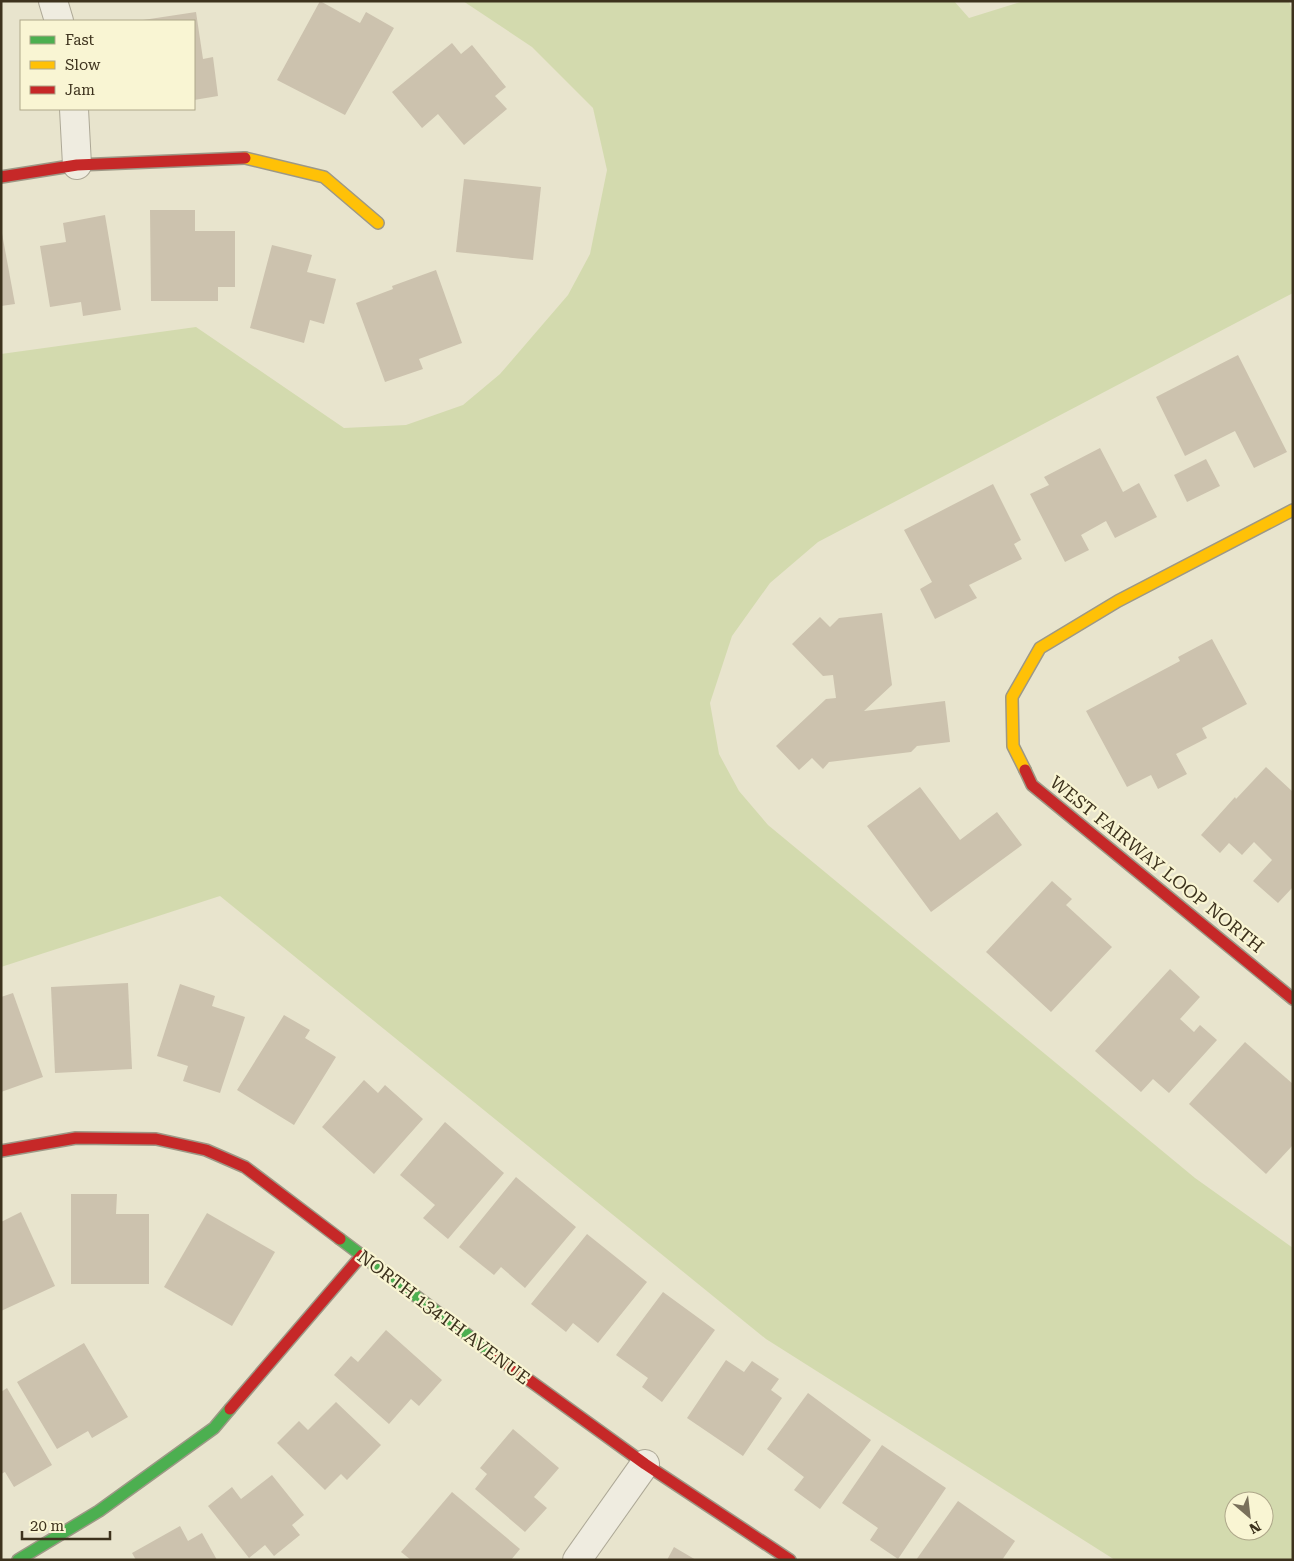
<svg xmlns="http://www.w3.org/2000/svg" width="1294" height="1561" font-family="'Roboto Serif',serif">
	<rect width="100%" height="100%" fill="#e8e4cd"/>
	<path fill="#d3daae" fill-rule="evenodd" d="M 463,1 L 954,1 L 969,18 L 1024,1 L 1289,1 L 1293,13 L 1293,293 L 818,542 L 770,583 L 732,636 L 710,703 L 719,754 L 739,791 L 768,825 L 1195,1178 L 1293,1248 L 1293,1560 L 1115,1560 L 766,1339 L 220,896 L 1,967 L 1,354 L 196,327 L 344,428 L 406,425 L 463,405 L 500,374 L 568,295 L 590,254 L 607,170 L 593,108 L 532,47 ZM 1234,1501 L 1264,1501 L 1264,1531 L 1234,1531 Z"/>
	<g fill="#ccc2ae">
		<path d="M 320,1 L 360,23 L 366,12 L 394,28 L 345,115 L 277,80 Z"/>
		<path d="M 196,12 L 203,59 L 213,57 L 218,96 L 194,100 L 194,21 L 143,20 Z"/>
		<path d="M 452,43 L 461,54 L 472,45 L 506,87 L 495,96 L 507,109 L 464,145 L 438,114 L 422,128 L 392,92 Z"/>
		<path d="M 464,179 L 541,187 L 533,260 L 456,252 Z"/>
		<path d="M 150,210 L 195,210 L 195,231 L 235,231 L 235,287 L 218,287 L 218,301 L 151,301 Z"/>
		<path d="M 105,215 L 121,310 L 83,316 L 81,302 L 50,307 L 40,246 L 66,242 L 63,223 Z"/>
		<path d="M 1,228 L 15,304 L 1,306 Z"/>
		<path d="M 272,245 L 312,255 L 307,272 L 336,279 L 324,324 L 310,320 L 304,343 L 250,328 Z"/>
		<path d="M 436,270 L 462,343 L 419,359 L 423,369 L 385,382 L 356,303 L 393,289 L 392,286 Z"/>
		<path d="M 1238,355 L 1287,452 L 1254,468 L 1235,431 L 1185,456 L 1156,397 Z"/>
		<path d="M 1100,448 L 1123,492 L 1139,483 L 1157,517 L 1115,538 L 1106,521 L 1081,535 L 1089,550 L 1065,562 L 1030,494 L 1049,485 L 1044,477 Z"/>
		<path d="M 1206,459 L 1220,486 L 1187,502 L 1174,475 Z"/>
		<path d="M 993,484 L 1021,540 L 1014,544 L 1022,559 L 969,585 L 977,598 L 935,619 L 920,589 L 932,582 L 904,530 Z"/>
		<path d="M 882,613 L 892,685 L 864,711 L 945,701 L 950,742 L 917,746 L 911,752 L 829,762 L 823,769 L 812,758 L 799,770 L 776,746 L 826,699 L 836,698 L 833,675 L 823,676 L 792,644 L 820,617 L 830,627 L 839,618 Z"/>
		<path d="M 1212,639 L 1247,704 L 1202,728 L 1207,738 L 1176,754 L 1187,774 L 1158,789 L 1151,775 L 1127,787 L 1086,711 L 1180,661 L 1178,657 Z"/>
		<path d="M 1266,767 L 1293,792 L 1293,887 L 1278,903 L 1253,881 L 1272,860 L 1254,842 L 1242,855 L 1229,843 L 1220,853 L 1201,835 L 1235,797 L 1236,799 Z"/>
		<path d="M 920,787 L 960,840 L 997,812 L 1022,845 L 931,912 L 867,826 Z"/>
		<path d="M 1052,881 L 1072,899 L 1066,905 L 1112,947 L 1051,1012 L 986,952 Z"/>
		<path d="M 1170,969 L 1200,997 L 1180,1019 L 1194,1032 L 1200,1025 L 1217,1040 L 1169,1093 L 1153,1079 L 1141,1092 L 1095,1051 Z"/>
		<path d="M 128,983 L 132,1069 L 55,1073 L 51,987 Z"/>
		<path d="M 180,984 L 215,996 L 212,1006 L 245,1017 L 220,1093 L 183,1081 L 188,1066 L 157,1056 Z"/>
		<path d="M 13,993 L 43,1077 L 1,1092 L 1,997 Z"/>
		<path d="M 284,1015 L 310,1030 L 305,1038 L 336,1057 L 294,1125 L 237,1090 Z"/>
		<path d="M 1245,1042 L 1293,1084 L 1293,1145 L 1266,1174 L 1189,1104 Z"/>
		<path d="M 364,1080 L 378,1093 L 385,1085 L 423,1119 L 374,1174 L 322,1127 Z"/>
		<path d="M 445,1122 L 504,1173 L 448,1239 L 423,1218 L 435,1205 L 400,1175 Z"/>
		<path d="M 516,1177 L 576,1227 L 525,1288 L 501,1267 L 494,1275 L 459,1247 Z"/>
		<path d="M 71,1194 L 117,1194 L 116,1214 L 149,1214 L 149,1284 L 71,1284 Z"/>
		<path d="M 21,1212 L 55,1286 L 1,1311 L 1,1222 Z"/>
		<path d="M 207,1213 L 275,1252 L 232,1326 L 164,1287 Z"/>
		<path d="M 587,1234 L 647,1282 L 598,1343 L 573,1323 L 566,1332 L 531,1304 Z"/>
		<path d="M 663,1292 L 715,1330 L 662,1402 L 642,1387 L 648,1378 L 616,1355 Z"/>
		<path d="M 386,1330 L 442,1380 L 419,1406 L 411,1399 L 389,1424 L 334,1375 L 351,1356 L 358,1362 Z"/>
		<path d="M 84,1343 L 128,1417 L 92,1438 L 88,1431 L 57,1449 L 17,1382 Z"/>
		<path d="M 726,1360 L 744,1372 L 752,1361 L 779,1379 L 771,1390 L 782,1398 L 743,1456 L 687,1418 Z"/>
		<path d="M 7,1388 L 52,1465 L 14,1487 L 5,1472 L 1,1474 L 1,1392 Z"/>
		<path d="M 808,1393 L 871,1440 L 820,1509 L 794,1490 L 804,1477 L 767,1449 Z"/>
		<path d="M 336,1402 L 381,1445 L 347,1480 L 341,1474 L 325,1490 L 277,1443 L 299,1421 L 308,1430 Z"/>
		<path d="M 513,1429 L 559,1468 L 534,1497 L 547,1508 L 525,1532 L 475,1489 L 487,1474 L 480,1468 Z"/>
		<path d="M 882,1445 L 946,1488 L 898,1559 L 870,1540 L 878,1528 L 842,1503 Z"/>
		<path d="M 272,1475 L 304,1515 L 292,1525 L 300,1535 L 274,1556 L 265,1545 L 249,1558 L 208,1506 L 232,1487 L 241,1499 Z"/>
		<path d="M 452,1492 L 520,1549 L 511,1560 L 411,1560 L 401,1552 Z"/>
		<path d="M 958,1501 L 1015,1541 L 1002,1560 L 916,1560 Z"/>
		<path d="M 180,1526 L 188,1541 L 202,1533 L 217,1560 L 136,1560 L 132,1553 Z"/>
		<path d="M 674,1547 L 696,1560 L 667,1560 Z"/>
	</g>
	<g fill="none" stroke-linecap="round" stroke-linejoin="round">
		<defs>
			<g id="street">
				<path d="M 53,1 L 59,21"/>
				<path d="M 74,109 L 77,165"/>
				<path d="M 577,1560 L 645,1464"/>
			</g>
			<g id="fast">
				<path d="M 340,1239 L 493,1354"/>
				<path d="M 18,1560 L 99,1511 L 214,1428 L 230,1409"/>
			</g>
			<g id="slow">
				<path d="M 245,158 L 324,177 L 378,223"/>
				<path d="M 1025,770 L 1013,746 L 1012,697 L 1040,648 L 1118,601 L 1293,510"/>
			</g>
			<g id="jam">
				<path d="M 1,177 L 77,165 L 245,158"/>
				<path d="M 1025,770 L 1032,785 L 1293,999"/>
				<path d="M 1,1151 L 76,1138 L 156,1139 L 206,1150 L 245,1167 L 340,1239"/>
				<path d="M 493,1354 L 645,1464 L 790,1560"/>
				<path d="M 230,1409 L 362,1255"/>
			</g>
		</defs>
		<use href="#street" stroke="#ada896" stroke-width="30"/>
		<use href="#fast" stroke="#9d9886" stroke-width="14"/>
		<use href="#slow" stroke="#9d9886" stroke-width="14"/>
		<use href="#jam" stroke="#9d9886" stroke-width="14"/>
		<use href="#street" stroke="#efece0" stroke-width="28"/>
		<use href="#fast" stroke="#4caf50" stroke-width="11"/>
		<use href="#slow" stroke="#ffc107" stroke-width="11"/>
		<use href="#jam" stroke="#c62828" stroke-width="11"/>
	</g>
	<g text-anchor="middle" dominant-baseline="central" stroke-width="4.5" stroke-linejoin="round" paint-order="stroke">
		<g font-size="18" fill="#3d321d" stroke="#f9f5d3">
			<text transform="translate(1157 864) rotate(39)">WEST FAIRWAY LOOP NORTH</text>
			<text transform="translate(444 1317) rotate(37)">NORTH 134TH AVENUE</text>
		</g>
	</g>
	<rect width="1294" height="1561" fill="none" stroke="#3d321d" stroke-width="5"/>
	<rect x="20" y="20" width="175" height="90" fill="#f9f5d3" stroke="#aea78a"/>
	<rect x="30" y="36" width="25" height="8" fill="#4caf50" stroke="#aea78a"/>
	<text x="65" y="45" font-size="15" fill="#3d321d">Fast</text>
	<rect x="30" y="61" width="25" height="8" fill="#ffc107" stroke="#aea78a"/>
	<text x="65" y="70" font-size="15" fill="#3d321d">Slow</text>
	<rect x="30" y="86" width="25" height="8" fill="#c62828" stroke="#aea78a"/>
	<text x="65" y="95" font-size="15" fill="#3d321d">Jam</text>
	<g transform="translate(1249 1516) rotate(152)"><circle r="24" fill="#f9f5d3" stroke="#aea78a"/>
	<path d="M0-4L9 19L0 12L-9 19Z" fill="#79705b"/>
	<text y="-8" font-size="14" font-weight="bold" text-anchor="middle" fill="#3d321d">N</text>
	</g>
	<path d="M22 1531v8h88v-8" fill="none" stroke="#3d321d" stroke-width="2.5"/>
	<text x="30" y="1531" font-size="15" fill="#3d321d" stroke="#f9f5d3" stroke-width="4" paint-order="stroke">20 m</text>
</svg>
